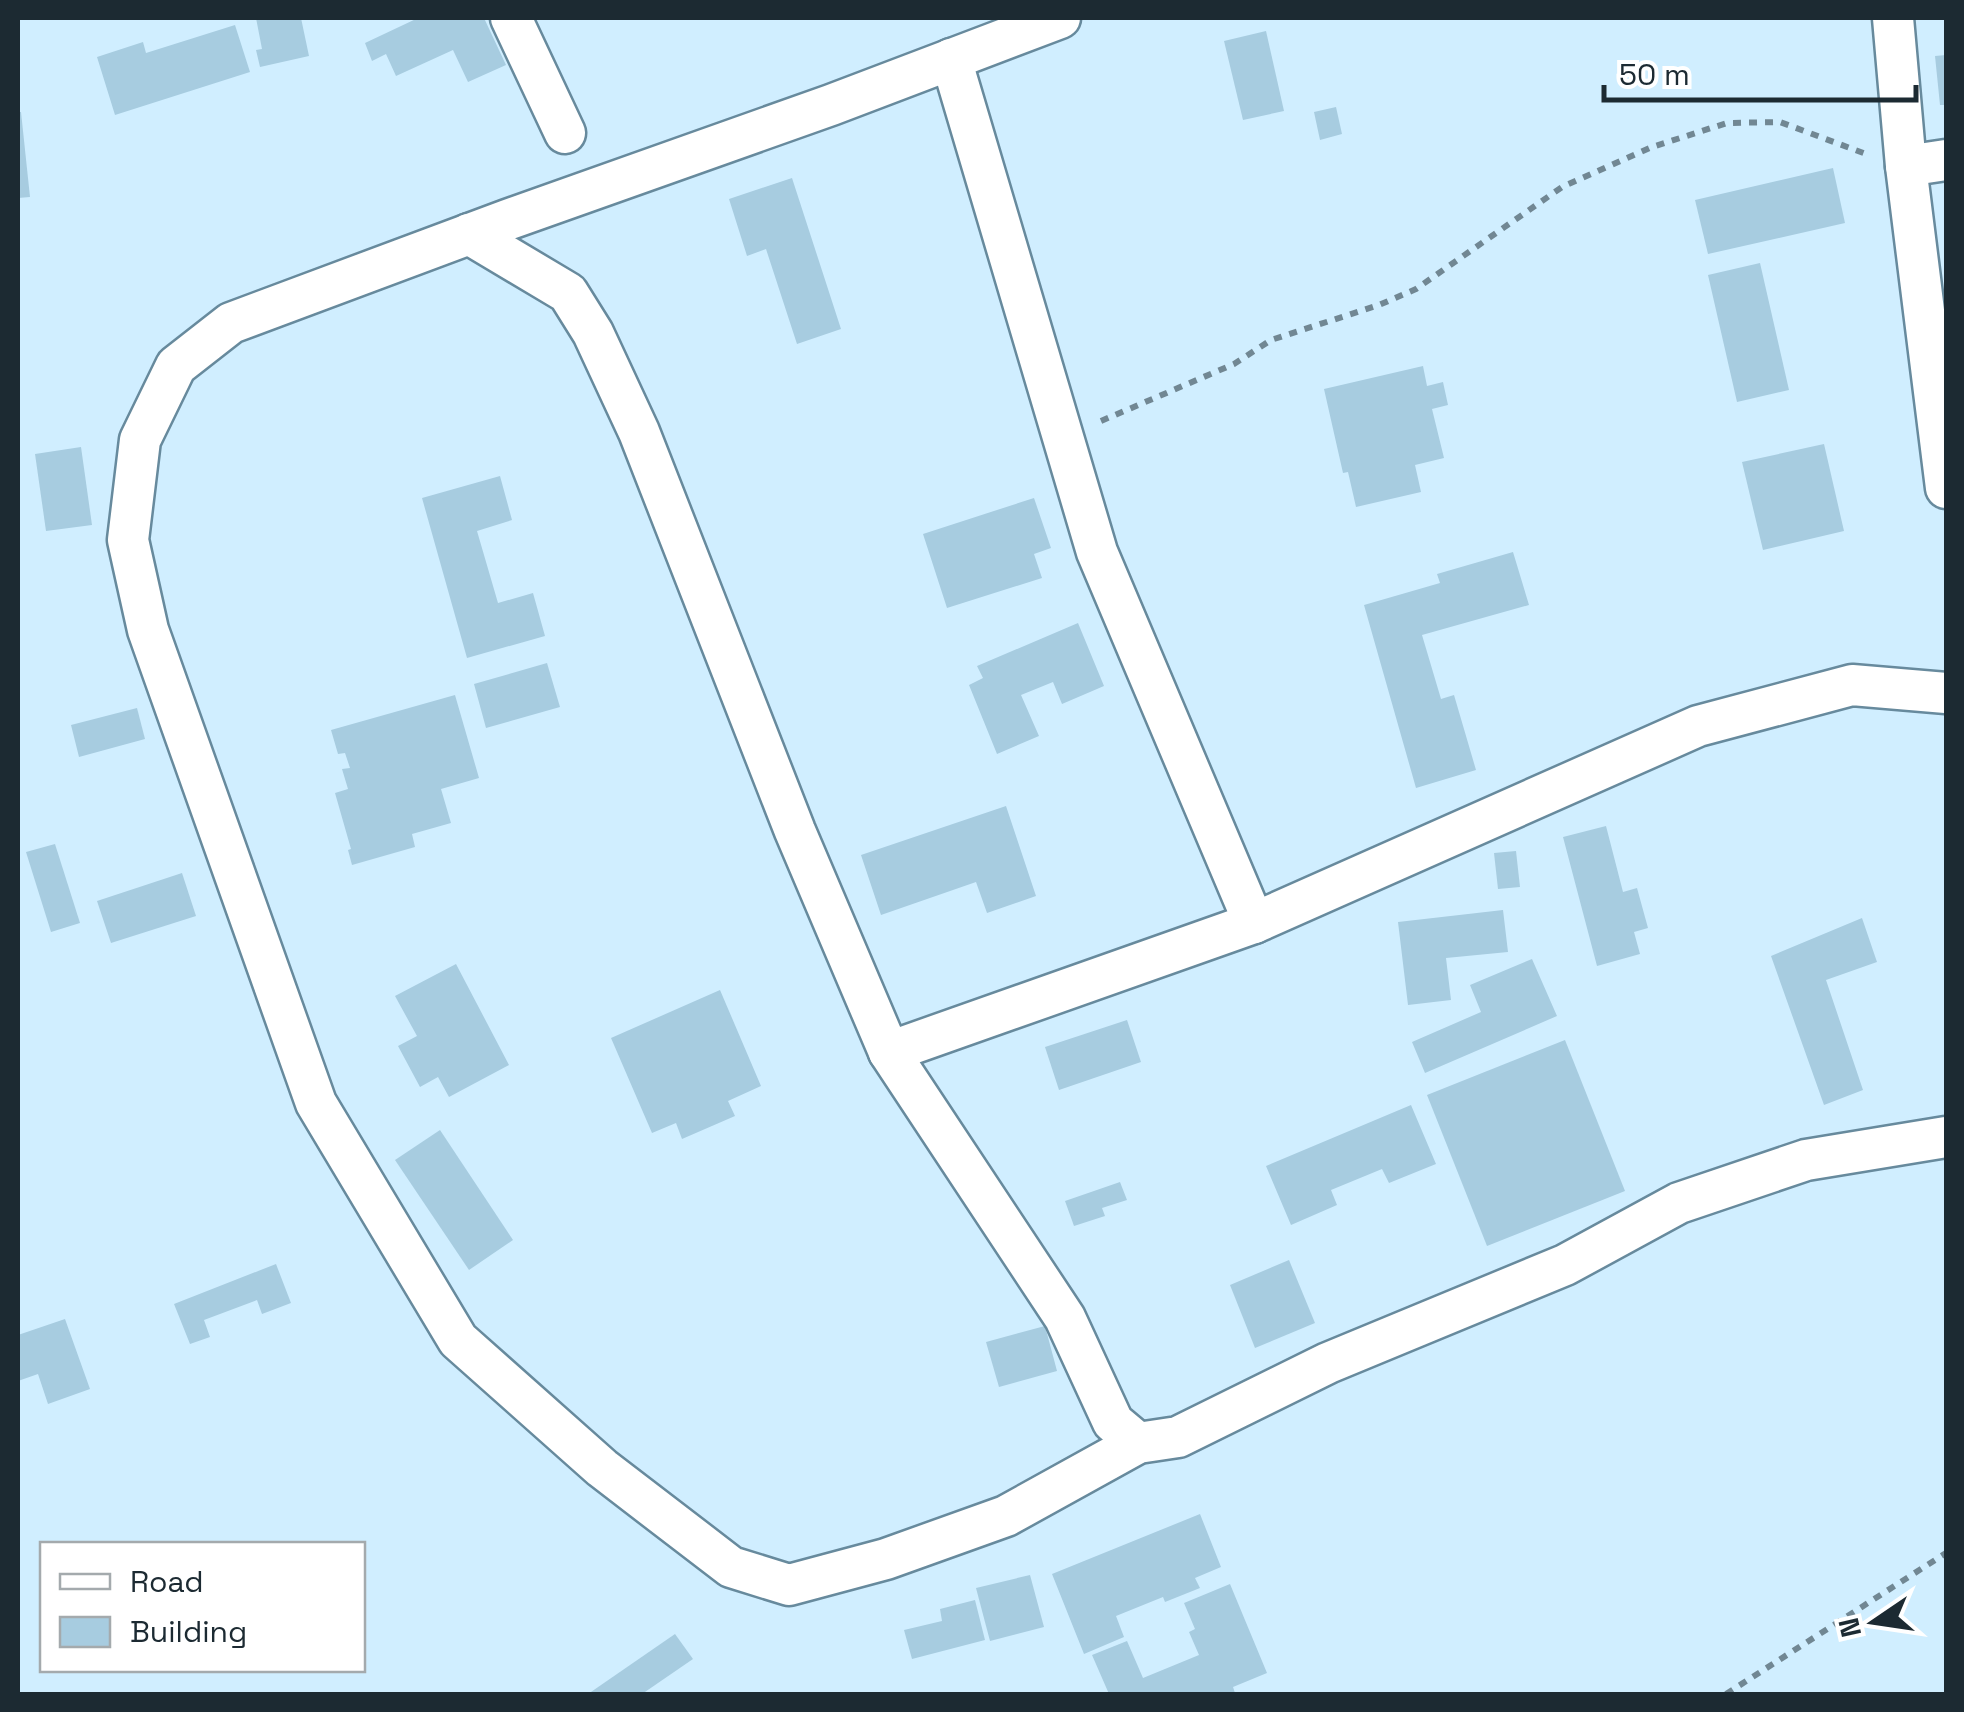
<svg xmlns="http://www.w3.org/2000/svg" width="1964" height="1712" font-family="'Space Grotesk',sans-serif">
	<rect width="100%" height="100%" fill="#d0eeff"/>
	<g fill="#a7cce0">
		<path d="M 256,18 L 301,18 L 309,56 L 260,67 L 256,50 L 262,49 Z"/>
		<path d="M 418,18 L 484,18 L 506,65 L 468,82 L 453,50 L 396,76 L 386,54 L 372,61 L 365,43 Z"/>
		<path d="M 235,25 L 250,72 L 115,115 L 97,57 L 143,42 L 146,53 Z"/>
		<path d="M 1266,31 L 1284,111 L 1243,120 L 1224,41 Z"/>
		<path d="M 1946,55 L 1946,105 L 1940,105 L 1935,56 Z"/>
		<path d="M 1336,107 L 1342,134 L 1320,140 L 1314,112 Z"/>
		<path d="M 18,112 L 21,112 L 30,197 L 18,198 Z"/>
		<path d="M 1833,168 L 1845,223 L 1708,254 L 1695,200 Z"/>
		<path d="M 792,178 L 841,329 L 797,344 L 766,249 L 747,256 L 729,199 Z"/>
		<path d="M 1760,263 L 1789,390 L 1737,402 L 1708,275 Z"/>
		<path d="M 1423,366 L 1427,386 L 1443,382 L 1448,405 L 1432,409 L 1444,458 L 1415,465 L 1421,492 L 1356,507 L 1348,472 L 1343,473 L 1324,389 Z"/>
		<path d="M 1824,444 L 1844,531 L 1763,550 L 1742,462 Z"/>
		<path d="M 81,447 L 92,525 L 46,531 L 35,454 Z"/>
		<path d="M 500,476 L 512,520 L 477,531 L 498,603 L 533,593 L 545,636 L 467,658 L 422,498 Z"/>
		<path d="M 1034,498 L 1051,548 L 1034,554 L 1042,578 L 947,608 L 923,534 Z"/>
		<path d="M 1513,552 L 1529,605 L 1422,635 L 1441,699 L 1454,695 L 1476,770 L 1416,788 L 1364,605 L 1440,583 L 1437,574 Z"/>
		<path d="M 1078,623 L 1104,686 L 1062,704 L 1053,682 L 1021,695 L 1039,736 L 997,754 L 969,685 L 983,678 L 977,666 Z"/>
		<path d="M 547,663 L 560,707 L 486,728 L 474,684 Z"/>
		<path d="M 455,695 L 479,778 L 441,789 L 451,823 L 412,834 L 415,847 L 352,865 L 348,850 L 351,849 L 335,793 L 348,789 L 342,769 L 350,768 L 345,753 L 338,754 L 331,730 Z"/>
		<path d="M 137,708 L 145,739 L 79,757 L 71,725 Z"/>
		<path d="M 1006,806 L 1036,896 L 987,913 L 976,882 L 881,915 L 861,855 Z"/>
		<path d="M 1606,826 L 1623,892 L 1637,888 L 1648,928 L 1634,932 L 1640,954 L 1597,966 L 1563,837 Z"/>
		<path d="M 55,844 L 80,923 L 51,932 L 26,852 Z"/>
		<path d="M 1516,851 L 1520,887 L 1498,889 L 1494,853 Z"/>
		<path d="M 182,873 L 196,916 L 111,943 L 97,901 Z"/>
		<path d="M 1503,910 L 1508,952 L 1446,958 L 1451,1000 L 1408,1005 L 1398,922 Z"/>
		<path d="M 1862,918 L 1877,962 L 1826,980 L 1863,1090 L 1824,1105 L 1771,956 Z"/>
		<path d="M 1532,959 L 1557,1016 L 1425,1073 L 1412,1042 L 1481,1012 L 1470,985 Z"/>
		<path d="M 456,964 L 509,1065 L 449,1097 L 438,1077 L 420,1087 L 398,1046 L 417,1036 L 395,996 Z"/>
		<path d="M 720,990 L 761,1086 L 728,1101 L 735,1116 L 682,1139 L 676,1123 L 652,1133 L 611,1038 Z"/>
		<path d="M 1127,1020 L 1141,1062 L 1059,1090 L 1045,1047 Z"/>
		<path d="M 1565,1040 L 1625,1191 L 1487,1246 L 1427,1095 Z"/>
		<path d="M 1411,1105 L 1436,1164 L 1389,1183 L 1382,1169 L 1331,1190 L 1337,1205 L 1291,1225 L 1266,1166 Z"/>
		<path d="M 440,1130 L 513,1240 L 469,1270 L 395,1160 Z"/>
		<path d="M 1120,1182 L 1127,1200 L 1102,1208 L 1105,1216 L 1074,1226 L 1065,1201 Z"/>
		<path d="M 1289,1260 L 1315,1323 L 1255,1348 L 1230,1285 Z"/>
		<path d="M 276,1264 L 291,1303 L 262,1314 L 257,1300 L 204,1320 L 210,1337 L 190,1344 L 174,1304 Z"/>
		<path d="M 65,1319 L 90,1389 L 48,1404 L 38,1374 L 18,1381 L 18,1335 Z"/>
		<path d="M 1045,1326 L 1057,1371 L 999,1387 L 986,1342 Z"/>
		<path d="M 1200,1514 L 1221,1567 L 1195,1578 L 1200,1588 L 1165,1602 L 1163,1597 L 1116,1616 L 1124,1637 L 1084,1654 L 1052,1574 Z"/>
		<path d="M 1030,1575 L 1044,1627 L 990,1641 L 976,1588 Z"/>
		<path d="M 1230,1584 L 1267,1673 L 1233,1687 L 1235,1693 L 1232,1694 L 1109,1694 L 1092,1655 L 1127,1641 L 1143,1678 L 1199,1655 L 1189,1632 L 1195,1629 L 1184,1603 Z"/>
		<path d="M 975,1600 L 985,1640 L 912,1659 L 904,1630 L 942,1621 L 940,1609 Z"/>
		<path d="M 675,1634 L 693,1659 L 642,1694 L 588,1694 Z"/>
	</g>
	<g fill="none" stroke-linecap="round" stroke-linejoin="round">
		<defs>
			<g id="street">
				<path d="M 511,18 L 565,133"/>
				<path d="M 1060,18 L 831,105 L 507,220 L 231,323 L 176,366 L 140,440 L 128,540 L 148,630 L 316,1103 L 458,1340 L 602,1468 L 731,1567 L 789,1585 L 886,1559 L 1006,1516 L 1138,1443 L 1178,1437 L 1328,1363 L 1565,1265 L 1679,1203 L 1806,1160 L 1946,1137"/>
				<path d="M 1893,18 L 1906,166 L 1946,488"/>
				<path d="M 951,59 L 1097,552 L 1254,923"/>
				<path d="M 1906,166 L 1946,160"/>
				<path d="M 469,234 L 568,293 L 593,333 L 639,432 L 795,831 L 889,1052 L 1065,1318 L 1113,1422 L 1138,1443"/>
				<path d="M 889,1052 L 1254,923 L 1698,726 L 1852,685 L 1946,693"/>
			</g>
		</defs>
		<use href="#street" stroke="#678a9d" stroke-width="45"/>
		<g stroke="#718793" stroke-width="6" stroke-dasharray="8 8" stroke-linecap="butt">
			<path d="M 1101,421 L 1234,364 L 1271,340 L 1379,305 L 1416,289 L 1562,187 L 1652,147 L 1727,123 L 1780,122 L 1866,154"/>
			<path d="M 1726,1694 L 1946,1553"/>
		</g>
		<use href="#street" stroke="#fff" stroke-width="40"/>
	</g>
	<rect width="1964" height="1712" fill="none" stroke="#1c2a32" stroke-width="40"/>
	<rect x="40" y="1542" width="325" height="130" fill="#ffffff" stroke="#a4aaad" stroke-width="2.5"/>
	<rect x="60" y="1574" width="50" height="15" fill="#ffffff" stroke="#a4aaad" stroke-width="2.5"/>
	<text x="130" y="1592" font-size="30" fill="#1c2a32">Road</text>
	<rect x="60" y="1617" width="50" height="30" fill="#a7cce0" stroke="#a4aaad" stroke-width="2.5"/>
	<text x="130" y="1642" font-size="30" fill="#1c2a32">Building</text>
	<g transform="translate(1874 1622) rotate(257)" stroke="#ffffff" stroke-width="8" paint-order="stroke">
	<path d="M0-8L18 38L0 25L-18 38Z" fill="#1c2a32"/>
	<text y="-15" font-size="28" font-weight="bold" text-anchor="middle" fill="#1c2a32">N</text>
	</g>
	<path d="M1604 85v15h312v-15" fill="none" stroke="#1c2a32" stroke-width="5"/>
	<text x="1619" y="85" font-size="30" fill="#1c2a32" stroke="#ffffff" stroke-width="8" paint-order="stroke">50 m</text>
</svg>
